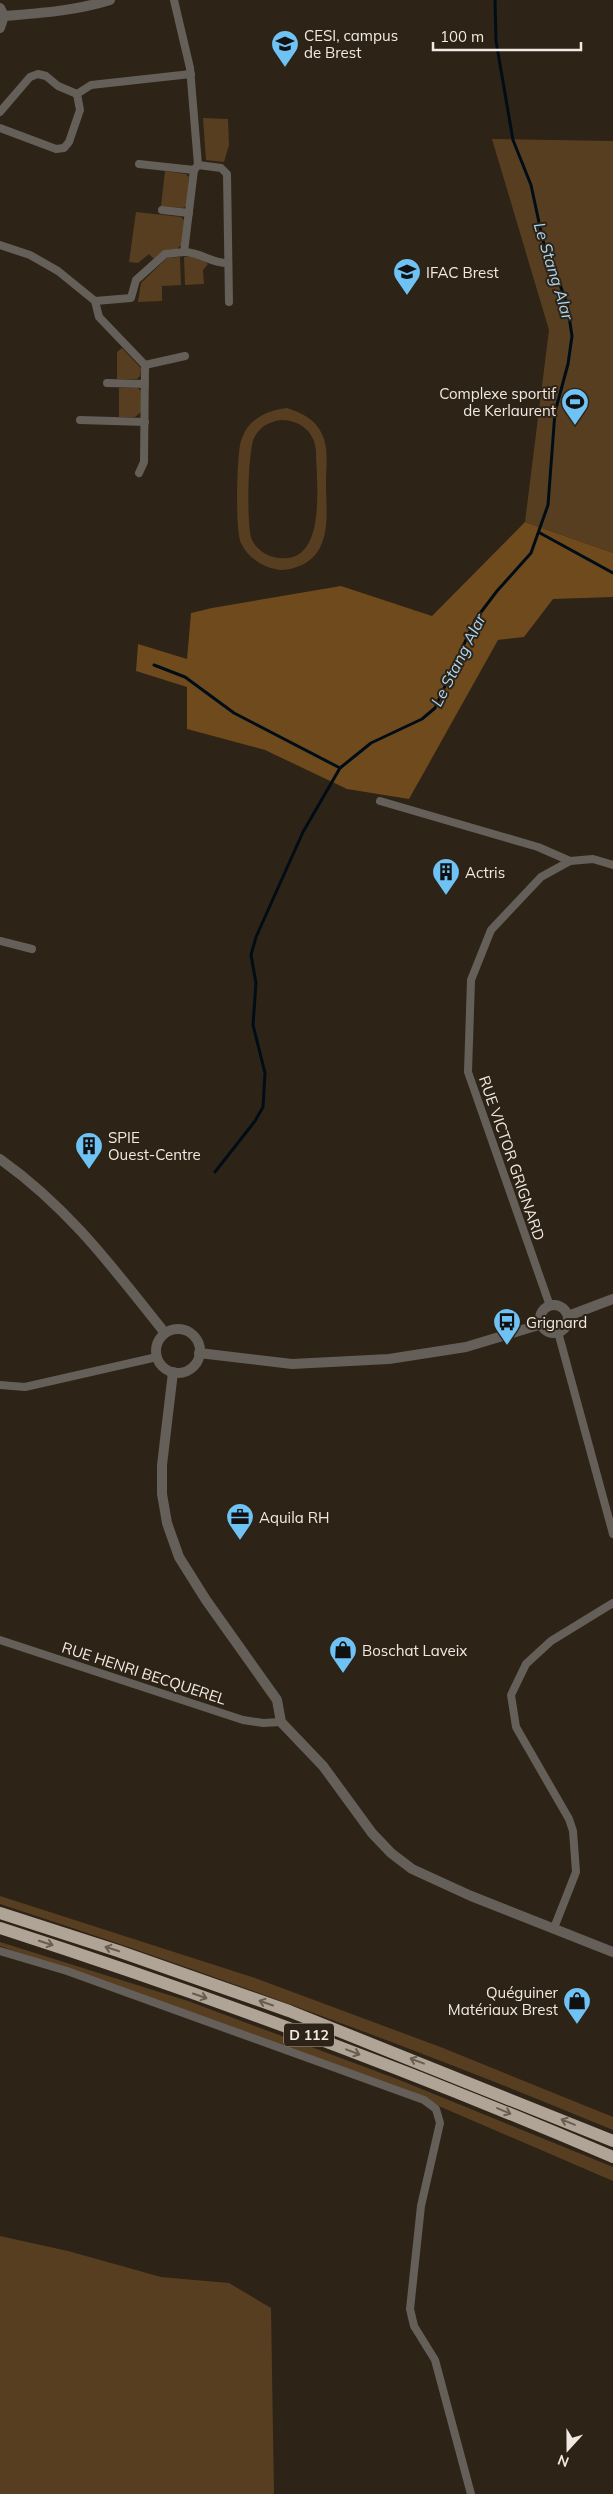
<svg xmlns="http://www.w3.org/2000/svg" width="613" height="2494" font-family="Mulish,sans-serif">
	<rect width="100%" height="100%" fill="#2e2317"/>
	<g fill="#573e21" fill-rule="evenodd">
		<path d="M 203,118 L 228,119 L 229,145 L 224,162 L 206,160 Z"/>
		<path d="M 492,139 L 613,141 L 613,553 L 525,522 L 549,330 Z"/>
		<path d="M 165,171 L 186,174 L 189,177 L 186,206 L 183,208 L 161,206 Z"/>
		<path d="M 136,212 L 181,217 L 184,220 L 181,245 L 177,249 C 164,250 162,251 154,259 L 149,254 L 138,263 L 129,262 Z"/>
		<path d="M 180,257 L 181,285 L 162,286 L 162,301 L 138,302 L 141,283 L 167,258 Z"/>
		<path d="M 184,257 L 199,257 L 208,264 L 203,270 L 204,284 L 185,285 Z"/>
		<path d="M 122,348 L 141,368 L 140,376 L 137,379 L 117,379 L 117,352 Z"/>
		<path d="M 119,388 L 138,388 L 141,391 L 141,412 L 135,417 L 119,417 Z"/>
		<path d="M 287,408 C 302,413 315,419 322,434 C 329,448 326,468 326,483 C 326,511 333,550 302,565 C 295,568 287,570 280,570 C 263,568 248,558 241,543 C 235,532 237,460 240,445 C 241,439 244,433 247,428 C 257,415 271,410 287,408 ZM 281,420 C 300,420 315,432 316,451 C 316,481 328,564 279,558 C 268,557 257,550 252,540 C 246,527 248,450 254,438 C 260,426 269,422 281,420 Z"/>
		<path d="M 0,1896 L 255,1978 L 443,2048 L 613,2117 L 613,2130 C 411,2046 207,1972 0,1904 Z"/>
		<path d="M 0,1942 L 188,2001 L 397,2079 L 613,2167 L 613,2181 L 441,2107 L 413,2092 L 0,1946 Z"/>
		<path d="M 0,2236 L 68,2251 L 161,2277 L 229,2283 L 271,2308 L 274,2494 L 0,2494 Z"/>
	</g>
	<path fill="#6f4a1c" d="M 525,522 L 613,553 L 613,597 L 553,599 L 524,637 L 498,640 L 409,799 L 347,789 L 265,750 L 187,729 L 187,687 L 136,671 L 138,644 L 187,659 L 191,613 L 212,608 L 341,586 L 432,616 Z"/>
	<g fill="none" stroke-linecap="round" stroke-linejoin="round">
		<g stroke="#000d17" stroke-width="3">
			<path d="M 540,533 L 613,573"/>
			<path d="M 154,665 L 185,677 L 234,713 L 340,768"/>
			<path d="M 215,1172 L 255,1121 L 263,1107 L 265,1073 L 253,1025 L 256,983 L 251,955 L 256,937 L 303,832 L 340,768 L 371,743 L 422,719 L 435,708 L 475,620 L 497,591 L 531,553 L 548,505 L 555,412 L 568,364 L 572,336 L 567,303 L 543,241 L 531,185 L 513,140 L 496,41 L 495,0"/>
		</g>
		<g stroke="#655f59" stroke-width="8">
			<path d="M 0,112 L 30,77 L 38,74 L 46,76 L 58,86 L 77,94 L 91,85 L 191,74"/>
			<path d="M 0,128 L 56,149 L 64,148 L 69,142 L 80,110 L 77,94"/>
			<path d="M 139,164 L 194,170"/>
			<path d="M 198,165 L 221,168 L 227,174 L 229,302"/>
			<path d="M 162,210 L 189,213"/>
			<path d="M 0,245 L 30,255 L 58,271 L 95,301 L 99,317 L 145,365 L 144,462 L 139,473"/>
			<path d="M 184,252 C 204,253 209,263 228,263"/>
			<path d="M 95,301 L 131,298 L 136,280 L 165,254 L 184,252 L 194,170 L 198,165 L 190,68 L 174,0"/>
			<path d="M 145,365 L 185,356"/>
			<path d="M 107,383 L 145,384"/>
			<path d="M 80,420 L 145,422"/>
			<path d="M 380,801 L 538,847 L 570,861"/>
			<path d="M 0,941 L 32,949"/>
			<path d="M 550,1306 L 468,1072 L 471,980 L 491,930 L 541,877 L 570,861 L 593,859 L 613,865"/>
			<path d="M 558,1332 L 613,1534"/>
			<path d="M 0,1385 L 25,1387 L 157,1357"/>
			<path d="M 0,1640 L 243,1720 L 263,1723 L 281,1722"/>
			<path d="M 554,1928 L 576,1872 L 573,1831 L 569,1819 L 516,1727 L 511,1695 L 526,1664 L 551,1641 L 613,1603"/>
			<path d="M 0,1951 L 67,1971 L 424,2100 L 436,2109 L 440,2123 L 421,2206 L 410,2309 L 414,2326 L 435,2360 L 471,2494"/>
		</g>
		<g stroke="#655f59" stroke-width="10">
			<path d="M 0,8 L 4,16 L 0,28"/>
			<path d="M 4,16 C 40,13 75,11 110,0"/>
			<path d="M 0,1159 C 69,1208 113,1268 165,1333"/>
			<circle cx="554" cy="1319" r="14"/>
			<path d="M 568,1316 L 613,1299"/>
			<circle cx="178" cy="1351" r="22"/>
			<path d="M 199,1353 L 292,1364 L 389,1359 L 466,1347 L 542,1324"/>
			<path d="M 173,1372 L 162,1465 L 162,1494 L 167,1523 L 179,1557 L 206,1600 L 277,1700 L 281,1722 L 323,1766 L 372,1833 L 391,1853 L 412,1869 L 471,1896 L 613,1952"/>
		</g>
		<g stroke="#b0a496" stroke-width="12">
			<path d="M 0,1913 L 118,1951 L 289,2011 L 613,2141"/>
			<path d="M 0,1928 C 208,1995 412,2071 613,2157"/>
		</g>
	</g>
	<defs><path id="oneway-shaft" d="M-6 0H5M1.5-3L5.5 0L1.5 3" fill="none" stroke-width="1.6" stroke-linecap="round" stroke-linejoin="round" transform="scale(1.25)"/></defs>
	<g stroke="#685d50">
		<use href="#oneway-shaft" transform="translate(46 1943) rotate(18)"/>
		<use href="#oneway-shaft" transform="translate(112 1949) rotate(-162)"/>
		<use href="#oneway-shaft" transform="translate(200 1996) rotate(19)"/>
		<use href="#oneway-shaft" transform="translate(266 2003) rotate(-161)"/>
		<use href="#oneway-shaft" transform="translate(353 2052) rotate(21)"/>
		<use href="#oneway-shaft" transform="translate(417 2061) rotate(-159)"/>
		<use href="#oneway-shaft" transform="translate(504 2111) rotate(23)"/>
		<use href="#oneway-shaft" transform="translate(568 2122) rotate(-158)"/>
	</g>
	<defs>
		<symbol id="university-pin" viewBox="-11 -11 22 30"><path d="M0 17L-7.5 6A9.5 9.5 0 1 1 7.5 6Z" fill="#6fc2f4" stroke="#2e2317"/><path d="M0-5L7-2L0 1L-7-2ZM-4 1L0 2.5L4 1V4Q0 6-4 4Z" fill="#111"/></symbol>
		<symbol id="stadium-pin" viewBox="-11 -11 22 30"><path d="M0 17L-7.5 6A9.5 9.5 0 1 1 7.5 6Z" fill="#6fc2f4" stroke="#2e2317"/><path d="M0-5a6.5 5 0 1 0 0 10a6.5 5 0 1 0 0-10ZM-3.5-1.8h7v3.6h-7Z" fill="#111"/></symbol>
		<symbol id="building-pin" viewBox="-11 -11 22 30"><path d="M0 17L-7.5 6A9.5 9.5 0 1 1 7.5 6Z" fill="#6fc2f4" stroke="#2e2317"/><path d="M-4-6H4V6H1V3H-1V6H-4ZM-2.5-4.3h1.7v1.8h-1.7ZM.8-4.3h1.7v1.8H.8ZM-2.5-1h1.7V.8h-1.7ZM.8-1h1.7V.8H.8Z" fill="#111"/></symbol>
		<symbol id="bus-pin" viewBox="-11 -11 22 30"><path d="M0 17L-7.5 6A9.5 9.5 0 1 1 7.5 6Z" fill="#6fc2f4" stroke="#2e2317"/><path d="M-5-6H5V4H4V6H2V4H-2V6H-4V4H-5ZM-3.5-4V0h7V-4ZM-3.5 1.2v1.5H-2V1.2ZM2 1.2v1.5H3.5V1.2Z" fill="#111"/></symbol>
		<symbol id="office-pin" viewBox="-11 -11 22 30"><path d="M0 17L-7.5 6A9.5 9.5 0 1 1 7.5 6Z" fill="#6fc2f4" stroke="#2e2317"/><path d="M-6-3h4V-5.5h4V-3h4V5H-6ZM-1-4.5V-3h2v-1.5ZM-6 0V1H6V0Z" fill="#111"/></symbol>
		<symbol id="shop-pin" viewBox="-11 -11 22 30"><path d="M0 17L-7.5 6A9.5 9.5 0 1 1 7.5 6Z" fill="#6fc2f4" stroke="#2e2317"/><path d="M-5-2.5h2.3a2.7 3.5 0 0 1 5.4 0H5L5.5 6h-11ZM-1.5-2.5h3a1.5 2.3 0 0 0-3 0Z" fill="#111"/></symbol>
	</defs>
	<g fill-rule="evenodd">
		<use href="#university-pin" x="269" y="28" width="32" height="43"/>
		<use href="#university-pin" x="391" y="256" width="32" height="43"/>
		<use href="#stadium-pin" x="559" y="386" width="32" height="43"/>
		<use href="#building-pin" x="430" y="856" width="32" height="43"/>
		<use href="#building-pin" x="73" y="1130" width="32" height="43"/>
		<use href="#bus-pin" x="491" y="1306" width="32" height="43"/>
		<use href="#office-pin" x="224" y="1501" width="32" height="43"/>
		<use href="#shop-pin" x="327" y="1634" width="32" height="43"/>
		<use href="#shop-pin" x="561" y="1985" width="32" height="43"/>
	</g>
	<g text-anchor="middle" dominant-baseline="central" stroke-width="4" stroke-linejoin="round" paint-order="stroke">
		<rect fill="#2e2317" stroke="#b6aea5" stroke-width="1" x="284" y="2023.5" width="50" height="23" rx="4"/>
		<g font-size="14" font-weight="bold" fill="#f1eae2">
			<text x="309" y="2035">D 112</text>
		</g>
		<g font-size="15" fill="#f1eae2" stroke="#2e2317" text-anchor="start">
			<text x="304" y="35">CESI, campus<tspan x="304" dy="17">de Brest</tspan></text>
			<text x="426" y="272">IFAC Brest</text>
			<text x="556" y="393" text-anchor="end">Complexe sportif<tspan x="556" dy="17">de Kerlaurent</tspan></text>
			<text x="465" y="872">Actris</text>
			<text x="108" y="1137">SPIE<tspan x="108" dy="17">Ouest-Centre</tspan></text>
			<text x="526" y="1322">Grignard</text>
			<text x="259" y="1517">Aquila RH</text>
			<text x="362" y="1650">Boschat Laveix</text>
			<text x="558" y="1992" text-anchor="end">Quéguiner<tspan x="558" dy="17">Matériaux Brest</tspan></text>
		</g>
		<g font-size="15" fill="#f1eae2" stroke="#2e2317">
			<text transform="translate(512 1158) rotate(71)">RUE VICTOR GRIGNARD</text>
			<text transform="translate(144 1673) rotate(18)">RUE HENRI BECQUEREL</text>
		</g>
		<g font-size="16" font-style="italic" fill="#a9d9f7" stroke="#2e2317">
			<text transform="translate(554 271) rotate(73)">Le Stang Alar</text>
			<text transform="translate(458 660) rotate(-63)">Le Stang Alar</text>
		</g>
	</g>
	<g transform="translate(568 2449) rotate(201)" stroke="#2e2317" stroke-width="4" paint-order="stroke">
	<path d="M0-4L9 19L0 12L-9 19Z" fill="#f1eae2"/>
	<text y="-8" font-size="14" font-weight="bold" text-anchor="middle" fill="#f1eae2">N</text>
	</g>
	<path d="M433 42v8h148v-8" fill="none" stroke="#f1eae2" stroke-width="2.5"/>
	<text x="440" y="42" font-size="15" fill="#f1eae2" stroke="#2e2317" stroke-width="4" paint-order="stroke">100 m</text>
</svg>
